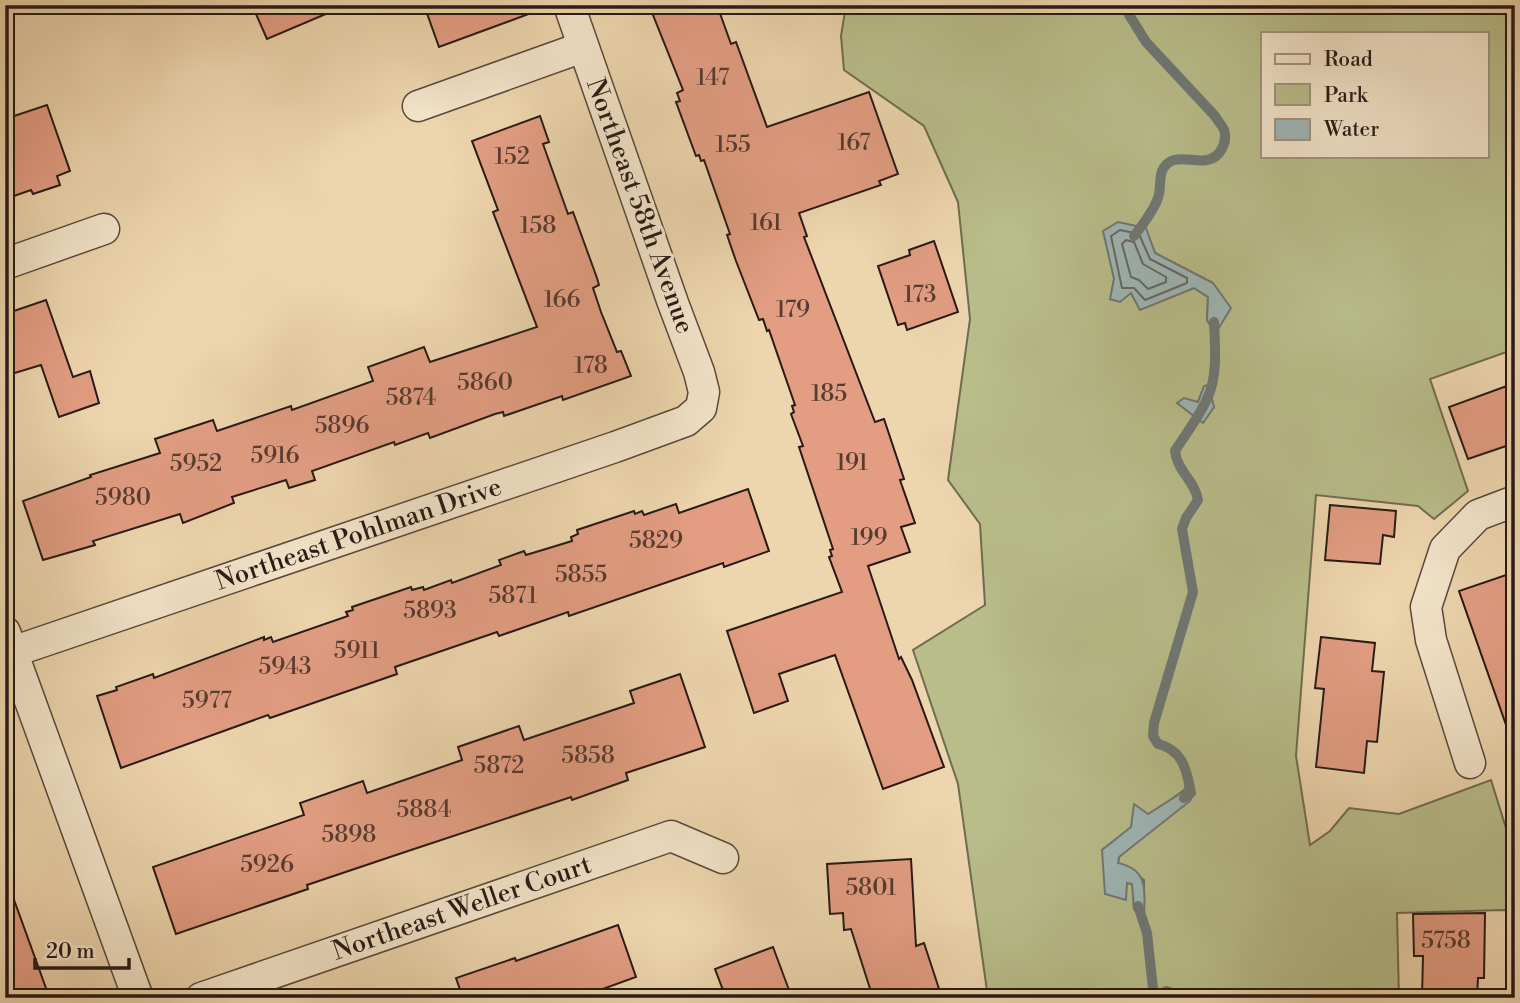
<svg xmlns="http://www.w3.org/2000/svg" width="1520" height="1003" font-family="'Libre Bodoni',serif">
	<rect width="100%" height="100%" fill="#edd5ad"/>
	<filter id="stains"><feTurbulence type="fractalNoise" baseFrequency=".00286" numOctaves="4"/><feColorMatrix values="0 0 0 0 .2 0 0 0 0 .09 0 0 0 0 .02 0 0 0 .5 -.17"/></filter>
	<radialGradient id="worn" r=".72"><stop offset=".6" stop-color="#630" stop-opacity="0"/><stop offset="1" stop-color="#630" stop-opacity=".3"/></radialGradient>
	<path fill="#b8bd8a" stroke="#706c50" stroke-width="2" fill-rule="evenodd" d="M 846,5 L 1515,5 L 1515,349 L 1430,379 L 1468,491 L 1434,519 L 1418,506 L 1316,495 L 1296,756 L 1310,845 L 1330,831 L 1349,808 L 1399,814 L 1491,780 L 1515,857 L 1515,919 L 1505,910 L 1397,913 L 1399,998 L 1188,998 L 1186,993 L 1166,987 L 1157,991 L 1154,998 L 988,998 L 958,784 L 913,650 L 985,605 L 980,524 L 948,480 L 970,319 L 958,202 L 924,126 L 844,70 L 841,36 ZM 1263,33 L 1487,33 L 1487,156 L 1263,156 ZM 1147,234 L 1155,253 L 1213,283 L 1207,320 L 1208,297 L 1194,288 L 1140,309 L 1131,293 L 1111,299 L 1114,279 ZM 1208,385 L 1208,386 L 1214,407 L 1198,402 L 1204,387 ZM 1184,790 L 1119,857 L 1118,863 L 1144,880 L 1144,920 L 1134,909 L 1133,884 L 1127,883 L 1102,850 Z"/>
	<g fill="#9eb6b6" stroke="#6f7876" stroke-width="2">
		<path d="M 1118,222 L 1146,228 L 1155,253 L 1213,283 L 1231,308 L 1215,334 L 1207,320 L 1208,297 L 1194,288 L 1140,310 L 1131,293 L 1120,302 L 1110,299 L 1114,279 L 1103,231 Z"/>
		<path d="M 1208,385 L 1214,407 L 1203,423 L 1177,403 L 1184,398 L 1198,402 L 1204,386 Z"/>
		<path d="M 1186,785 L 1194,791 L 1190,801 L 1119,857 L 1118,863 C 1151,870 1144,894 1144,921 L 1134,909 L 1132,884 L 1127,883 L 1126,900 L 1105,894 L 1102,850 L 1131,827 L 1134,804 L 1148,814 L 1184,791 Z"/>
		<path d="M 1166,987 L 1181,994 L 1186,993 L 1188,998 L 1154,998 L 1157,991 Z"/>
	</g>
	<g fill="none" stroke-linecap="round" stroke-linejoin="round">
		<g stroke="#636866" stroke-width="2">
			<path d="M 1120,230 L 1139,234 L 1150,259 L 1187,278 L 1187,283 L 1145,300 L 1134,288 L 1122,288 L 1111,236 Z"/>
			<path d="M 1126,240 L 1134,242 L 1143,264 L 1166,277 L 1166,282 L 1148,289 L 1139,280 L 1131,277 L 1122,244 Z"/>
		</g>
		<g stroke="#6f7876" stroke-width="10">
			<path d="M 1123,5 L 1146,42 L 1215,116 C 1217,120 1222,125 1224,130 C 1228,142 1220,158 1207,160 C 1192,163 1171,151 1162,171 C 1159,179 1161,190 1158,198 C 1153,212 1143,224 1134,236"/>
			<path d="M 1184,798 L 1191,793 C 1187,771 1183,750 1158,744 L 1153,736 L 1154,723 L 1193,592 L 1182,529 L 1186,518 L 1198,500 C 1195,481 1177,471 1175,451 C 1185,435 1199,417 1207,399 C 1218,376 1215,348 1214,322"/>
			<path d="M 1138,906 L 1147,933 L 1154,998"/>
		</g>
	</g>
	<g fill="#e29d82" stroke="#281a16" stroke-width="2">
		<path d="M 252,5 L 347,5 L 267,39 Z"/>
		<path d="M 424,5 L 544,5 L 545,8 L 439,47 Z"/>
		<path d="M 649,5 L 717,5 L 731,44 L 736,42 L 767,127 L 869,92 L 898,174 L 879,181 L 881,185 L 799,213 L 807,236 L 804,237 L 875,422 L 884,419 L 904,479 L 900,480 L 915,523 L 901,527 L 910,552 L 868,566 L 899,659 L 901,657 L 912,680 L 944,767 L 883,789 L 835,655 L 779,674 L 788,701 L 754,713 L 727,631 L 842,592 L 829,557 L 832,556 L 830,550 L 833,549 L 799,447 L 803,446 L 791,414 L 794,412 L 792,406 L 795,405 L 769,330 L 767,331 L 763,319 L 759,320 L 736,261 L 727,235 L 730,234 L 704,160 L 701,161 L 699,155 L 696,156 L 676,102 L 680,101 L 677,93 L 683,90 Z"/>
		<path d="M 47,105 L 70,171 L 57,176 L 60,185 L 33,194 L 31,190 L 11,197 L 5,180 L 5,119 Z"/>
		<path d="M 540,116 L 549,142 L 543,144 L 568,214 L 573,212 L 597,278 L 599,285 L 593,288 L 601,312 L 617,352 L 621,351 L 631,376 L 563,400 L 562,396 L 504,416 L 503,412 L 495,414 L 430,438 L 428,433 L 395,445 L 394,442 L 312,471 L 315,480 L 289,488 L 286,480 L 232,497 L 234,503 L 183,523 L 180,514 L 93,541 L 95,545 L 43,560 L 23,501 L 91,477 L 90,475 L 160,453 L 155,439 L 213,420 L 217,431 L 291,406 L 292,410 L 373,381 L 368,367 L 424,347 L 430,362 L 537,327 L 493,212 L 498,210 L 472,141 Z"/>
		<path d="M 934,241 L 958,312 L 907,330 L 905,323 L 898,325 L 878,266 L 910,255 L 909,250 Z"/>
		<path d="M 46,300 L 73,377 L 90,371 L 99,403 L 59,417 L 41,365 L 5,376 L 5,314 Z"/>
		<path d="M 1515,383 L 1515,443 L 1468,459 L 1449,407 Z"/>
		<path d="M 748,489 L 769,551 L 724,567 L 723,563 L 569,616 L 568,612 L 499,636 L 497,632 L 395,667 L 397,674 L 270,718 L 268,715 L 121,768 L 97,696 L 117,690 L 116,687 L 153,674 L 154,678 L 264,637 L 264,640 L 271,637 L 273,642 L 348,616 L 346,612 L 353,610 L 352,607 L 411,587 L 412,590 L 423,587 L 424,590 L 451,580 L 452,583 L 501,565 L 499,560 L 524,551 L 526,555 L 572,541 L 571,537 L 578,534 L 577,530 L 634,511 L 635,514 L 642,511 L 644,515 L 676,504 L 679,513 Z"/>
		<path d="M 1330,505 L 1396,511 L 1394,537 L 1383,535 L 1380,564 L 1325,560 Z"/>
		<path d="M 1509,574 L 1515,590 L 1515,738 L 1511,739 L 1459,591 Z"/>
		<path d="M 1321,637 L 1375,643 L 1372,671 L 1384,672 L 1377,742 L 1367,741 L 1364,773 L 1316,767 L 1324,689 L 1315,688 Z"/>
		<path d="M 680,674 L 705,747 L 626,773 L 628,780 L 572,800 L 571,797 L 405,852 L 307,885 L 308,889 L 176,934 L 153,867 L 304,815 L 300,803 L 363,781 L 367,793 L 462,760 L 458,747 L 519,726 L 524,740 L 634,703 L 630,691 Z"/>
		<path d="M 911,859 L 916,946 L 924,943 L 942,998 L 873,998 L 851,929 L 844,930 L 843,913 L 830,914 L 827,864 Z"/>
		<path d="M 5,886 L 9,886 L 47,991 L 27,998 L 5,998 Z"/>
		<path d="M 1485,913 L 1484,978 L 1478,978 L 1477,998 L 1422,998 L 1423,956 L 1414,956 L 1413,914 Z"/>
		<path d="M 618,925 L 636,977 L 578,998 L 463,998 L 456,978 L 515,958 L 516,961 Z"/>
		<path d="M 773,947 L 792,998 L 726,998 L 715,969 Z"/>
	</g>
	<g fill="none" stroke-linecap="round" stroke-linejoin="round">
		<defs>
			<g id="minor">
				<path d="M 418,106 L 583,47"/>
				<path d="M 5,264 L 104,229"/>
				<path d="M 5,632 L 138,998"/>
				<path id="s1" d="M 12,652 L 615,447 L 686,421 L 701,408 L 704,392 L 699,372 L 673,303 L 569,5"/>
				<path d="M 1470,763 L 1431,640 L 1426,607 L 1445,549 L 1478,515 L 1515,501"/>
				<path id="s2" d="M 201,998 L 671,836 L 723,858"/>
			</g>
		</defs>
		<use href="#minor" stroke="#59493c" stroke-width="33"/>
		<use href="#minor" stroke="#f3e4ca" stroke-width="30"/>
	</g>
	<g text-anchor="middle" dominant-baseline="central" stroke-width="6" stroke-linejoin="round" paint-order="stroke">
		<g font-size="23" fill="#563b31">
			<text x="713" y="78">147</text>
			<text x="854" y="143">167</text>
			<text x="733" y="145">155</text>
			<text x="512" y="157">152</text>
			<text x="766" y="223">161</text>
			<text x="538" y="226">158</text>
			<text x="920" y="295">173</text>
			<text x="562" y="300">166</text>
			<text x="793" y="310">179</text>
			<text x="591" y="366">178</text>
			<text x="485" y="383">5860</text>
			<text x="829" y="394">185</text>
			<text x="411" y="398">5874</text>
			<text x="342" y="426">5896</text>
			<text x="275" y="456">5916</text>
			<text x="852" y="463">191</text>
			<text x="196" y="464">5952</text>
			<text x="123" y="498">5980</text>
			<text x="869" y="538">199</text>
			<text x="656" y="541">5829</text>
			<text x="581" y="575">5855</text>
			<text x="513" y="596">5871</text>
			<text x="430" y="611">5893</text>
			<text x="357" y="651">5911</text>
			<text x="285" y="667">5943</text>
			<text x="207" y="701">5977</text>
			<text x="588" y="756">5858</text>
			<text x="499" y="766">5872</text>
			<text x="424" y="810">5884</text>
			<text x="349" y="835">5898</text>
			<text x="267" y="865">5926</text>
			<text x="871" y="888">5801</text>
			<text x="1446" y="941">5758</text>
		</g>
		<g font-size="26" fill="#281a16" stroke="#f3e4ca">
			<text transform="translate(640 206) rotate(70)">Northeast 58th Avenue</text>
			<text stroke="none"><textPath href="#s1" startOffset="366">Northeast Pohlman Drive</textPath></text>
			<text stroke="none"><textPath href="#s2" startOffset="276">Northeast Weller Court</textPath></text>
		</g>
	</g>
	<rect width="1520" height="1003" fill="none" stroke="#edd5ad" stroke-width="28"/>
	<rect x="7" y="7" width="1506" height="989" fill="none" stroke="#281a16" stroke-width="3.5"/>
	<rect x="14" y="14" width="1492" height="975" fill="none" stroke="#281a16" stroke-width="2"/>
	<rect x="1261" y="32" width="228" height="126" fill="#f3e4ca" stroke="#a29382" stroke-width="2"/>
	<rect x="1275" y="54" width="35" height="10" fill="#f3e4ca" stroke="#a29382" stroke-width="2"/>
	<text x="1324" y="66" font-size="21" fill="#281a16">Road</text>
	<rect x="1275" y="84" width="35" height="21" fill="#b8bd8a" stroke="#a29382" stroke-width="2"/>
	<text x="1324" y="102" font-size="21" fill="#281a16">Park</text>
	<rect x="1275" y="119" width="35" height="21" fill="#9eb6b6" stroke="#a29382" stroke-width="2"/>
	<text x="1324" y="136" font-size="21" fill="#281a16">Water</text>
	<path d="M35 958v10h94v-10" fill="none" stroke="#281a16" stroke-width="3.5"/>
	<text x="46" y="958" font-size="21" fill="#281a16" stroke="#f3e4ca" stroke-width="5" paint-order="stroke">20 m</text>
	<rect width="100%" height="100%" filter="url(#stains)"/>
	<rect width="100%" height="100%" fill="url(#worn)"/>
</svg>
